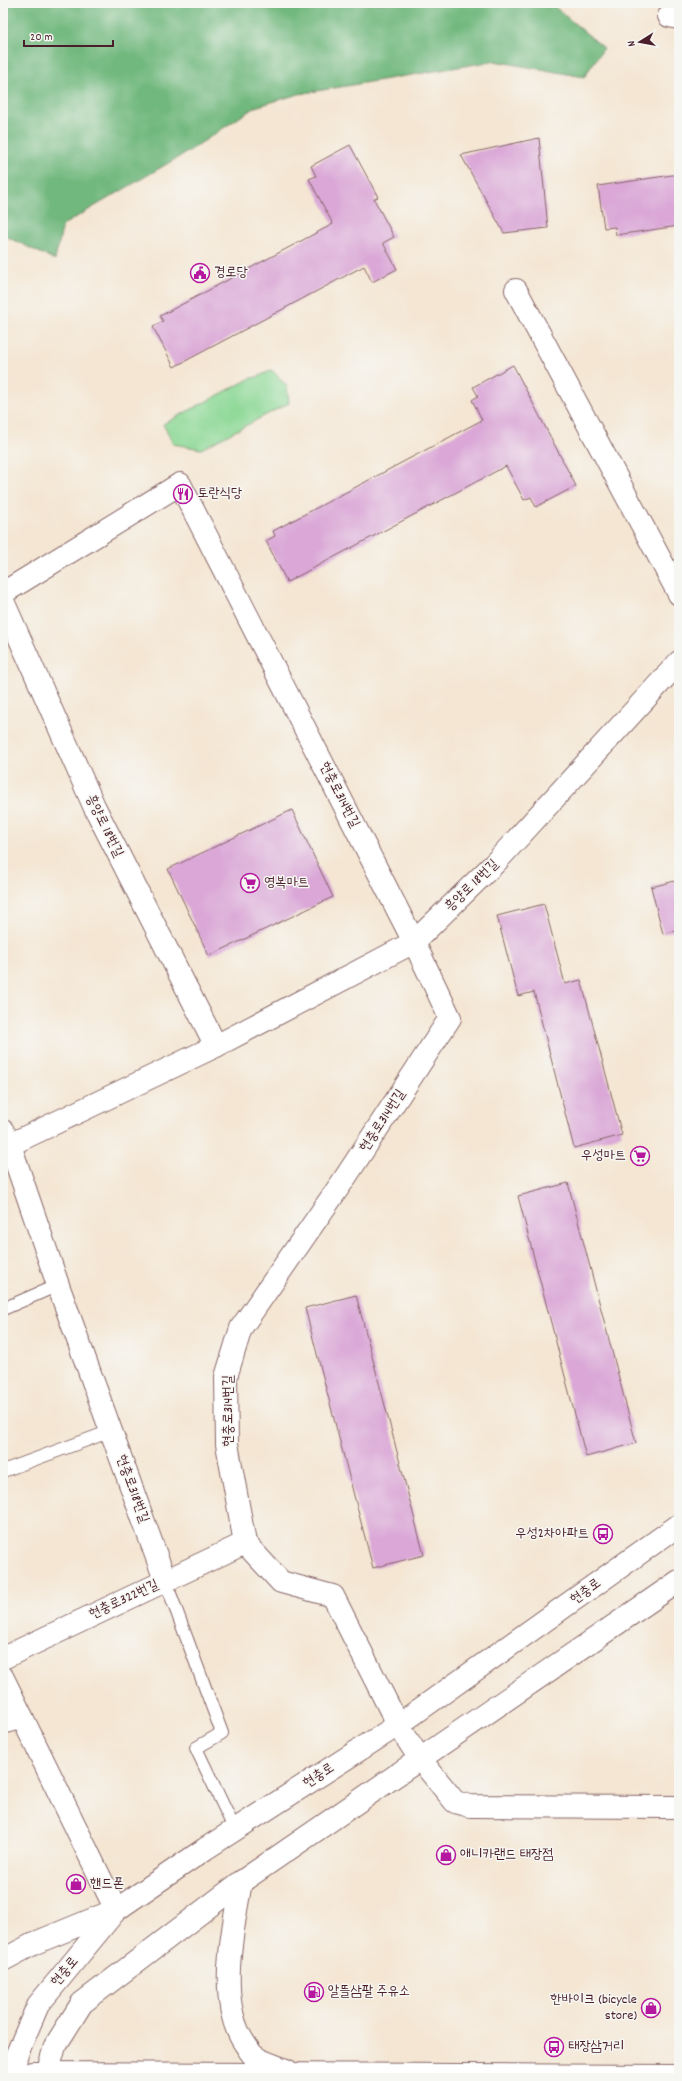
<svg xmlns="http://www.w3.org/2000/svg" width="682" height="2081" font-family="Dekko,'Poor Story',sans-serif">
	<rect width="100%" height="100%" fill="#f6f6f2"/>
	<filter id="ink" filterUnits="userSpaceOnUse"><feTurbulence type="fractalNoise" baseFrequency=".025" numOctaves="2"/><feDisplacementMap in="SourceGraphic" scale="8" xChannelSelector="R" yChannelSelector="G"/><feConvolveMatrix kernelMatrix="1 2 1 2 8 2 1 2 1" color-interpolation-filters="sRGB"/></filter>
	<filter id="wash" filterUnits="userSpaceOnUse"><feTurbulence type="fractalNoise" baseFrequency=".012" numOctaves="4" result="noise"/><feDisplacementMap in="SourceGraphic" scale="16" xChannelSelector="R" yChannelSelector="G"/><feGaussianBlur stdDeviation="0.9" result="paint"/><feColorMatrix in="noise" values="0 0 0 0 0 0 0 0 0 0 0 0 0 0 0 0 0 1.4 0 .05"/><feComposite in="paint" operator="in"/></filter>
	<g filter="url(#wash)">
		<rect width="100%" height="100%" fill="#f4e6d3"/>
		<path fill="#8cd895" stroke="#6b7c60" d="M 272,370 L 287,386 L 289,403 L 201,449 L 173,444 L 163,424 L 251,378 L 257,377 Z"/>
		<path fill="#71b87e" stroke="#5e6c54" d="M 3,3 L 550,3 L 604,48 L 584,77 L 494,61 L 299,94 L 255,107 L 189,151 L 63,225 L 55,260 L 3,235 Z"/>
		<g id="blocks">
			<g fill="#daa7d7">
				<path d="M 539,138 L 548,228 L 504,233 L 461,155 Z"/>
				<path d="M 350,145 L 378,197 L 374,199 L 394,237 L 383,243 L 397,269 L 372,282 L 364,266 L 174,367 L 153,327 L 163,321 L 160,316 L 333,224 L 309,179 L 316,176 L 311,166 Z"/>
				<path d="M 679,174 L 679,226 L 616,235 L 615,227 L 604,228 L 598,186 Z"/>
				<path d="M 513,365 L 576,486 L 536,507 L 531,497 L 524,500 L 506,466 L 287,582 L 266,541 L 275,536 L 273,531 L 482,420 L 472,400 L 478,396 L 473,387 Z"/>
				<path d="M 292,810 L 333,897 L 209,956 L 168,869 Z"/>
				<path d="M 679,880 L 679,930 L 663,934 L 651,887 Z"/>
				<path d="M 544,904 L 565,984 L 581,980 L 622,1135 L 574,1148 L 534,992 L 518,996 L 497,916 Z"/>
				<path d="M 568,1183 L 636,1443 L 586,1457 L 518,1196 Z"/>
				<path d="M 356,1295 L 424,1555 L 373,1568 L 305,1308 Z"/>
			</g>
		</g>
	</g>
	<g filter="url(#ink)">
		<use href="#blocks" fill-opacity="0" stroke="#866566" stroke-width="1"/>
		<g fill="none" stroke-linecap="round" stroke-linejoin="round">
			<defs>
				<g id="lane">
					<path d="M 3,1309 L 58,1285"/>
					<path d="M 3,1471 L 111,1431"/>
					<path d="M 165,1580 L 222,1733 L 196,1748 L 235,1830"/>
				</g>
				<g id="street">
					<path d="M 669,16 L 679,18"/>
					<path d="M 516,290 L 679,594"/>
					<path d="M 3,593 L 180,484 L 414,942 L 450,1018 L 343,1181 L 241,1328 L 226,1377 L 227,1444 L 245,1543 L 281,1582 L 333,1596 L 398,1725"/>
					<path d="M 3,601 L 94,806 L 216,1046"/>
					<path d="M 3,1131 L 10,1145 L 58,1285 L 165,1580"/>
					<path d="M 3,1148 L 216,1046 L 414,942 L 495,863 L 679,662"/>
					<path d="M 3,1658 L 245,1543"/>
					<path d="M 3,1678 L 116,1910"/>
					<path d="M 3,1723 L 22,1717"/>
					<path d="M 420,1759 L 455,1802 L 470,1806 L 679,1807"/>
				</g>
				<g id="secondary">
					<path d="M 398,1725 L 420,1759"/>
					<path d="M 241,1882 C 233,1929 216,2002 245,2044 C 248,2048 251,2054 254,2056 C 263,2063 278,2066 288,2071"/>
					<path d="M 3,1960 L 35,1943 L 113,1911"/>
					<path d="M 32,2073 L 679,2076"/>
					<path d="M 14,2078 L 16,2056 L 38,2005 L 116,1910 L 205,1849 L 398,1725 L 679,1525"/>
					<path d="M 46,2078 L 55,2046 L 82,2003 L 241,1882 L 679,1581"/>
				</g>
			</defs>
			<use href="#lane" stroke="#866566" stroke-width="14"/>
			<use href="#street" stroke="#866566" stroke-width="24"/>
			<use href="#secondary" stroke="#866566" stroke-width="24"/>
			<use href="#lane" stroke="#fff" stroke-width="12"/>
			<use href="#street" stroke="#fff" stroke-width="22"/>
			<use href="#secondary" stroke="#fff" stroke-width="22"/>
		</g>
	</g>
	<defs>
		<symbol id="civic-ring" viewBox="-11 -11 22 22"><circle r="9.5" fill="#f6f6f2" stroke="#b5179e" stroke-width="1.5"/><path d="M-.6-6.5H3V-4.5H.6V-3L4-1V1h2V6H-6V1h2V-1L-.6-3ZM-1.2 2.5V6h2.4V2.5Z" fill="#b5179e"/></symbol>
		<symbol id="restaurant-ring" viewBox="-11 -11 22 22"><circle r="9.5" fill="#f6f6f2" stroke="#b5179e" stroke-width="1.5"/><path d="M-5-6h1v4h1v-4h1v4h1v-4h1v5L-1.5 .5V6h-2V.5L-5-1ZM5-6V6H3V1.5H1.5Q1.5-4 5-6Z" fill="#b5179e"/></symbol>
		<symbol id="supermarket-ring" viewBox="-11 -11 22 22"><circle r="9.5" fill="#f6f6f2" stroke="#b5179e" stroke-width="1.5"/><path d="M-6-5.5h2.5l.6 2H6L4.5 2H-2.5L-4.4-4H-6ZM-1.5 3.2a1.3 1.3 0 1 0 .1 0ZM3 3.2a1.3 1.3 0 1 0 .1 0Z" fill="#b5179e"/></symbol>
		<symbol id="bus-ring" viewBox="-11 -11 22 22"><circle r="9.5" fill="#f6f6f2" stroke="#b5179e" stroke-width="1.5"/><path d="M-5-6H5V4H4V6H2V4H-2V6H-4V4H-5ZM-3.5-4V0h7V-4ZM-3.5 1.2v1.5H-2V1.2ZM2 1.2v1.5H3.5V1.2Z" fill="#b5179e"/></symbol>
		<symbol id="shop-ring" viewBox="-11 -11 22 22"><circle r="9.5" fill="#f6f6f2" stroke="#b5179e" stroke-width="1.5"/><path d="M-5-2.5h2.3a2.7 3.5 0 0 1 5.4 0H5L5.5 6h-11ZM-1.5-2.5h3a1.5 2.3 0 0 0-3 0Z" fill="#b5179e"/></symbol>
		<symbol id="fuel-ring" viewBox="-11 -11 22 22"><circle r="9.5" fill="#f6f6f2" stroke="#b5179e" stroke-width="1.5"/><path d="M-5.5-6h7V0h2V4h1.3V-2.5L3-4.5l.8-.8L6-3V5H2.5V1h-1V6h-7ZM-4.2-4.7v3.2H.2V-4.7Z" fill="#b5179e"/></symbol>
	</defs>
	<g fill-rule="evenodd">
		<use href="#civic-ring" x="189" y="262" width="22" height="22"/>
		<use href="#restaurant-ring" x="172" y="483" width="22" height="22"/>
		<use href="#supermarket-ring" x="239" y="872" width="22" height="22"/>
		<use href="#supermarket-ring" x="629" y="1145" width="22" height="22"/>
		<use href="#bus-ring" x="592" y="1523" width="22" height="22"/>
		<use href="#shop-ring" x="435" y="1844" width="22" height="22"/>
		<use href="#shop-ring" x="65" y="1873" width="22" height="22"/>
		<use href="#fuel-ring" x="303" y="1981" width="22" height="22"/>
		<use href="#shop-ring" x="640" y="1997" width="22" height="22"/>
		<use href="#bus-ring" x="543" y="2036" width="22" height="22"/>
	</g>
	<g text-anchor="middle" dominant-baseline="central" stroke-width="3" stroke-linejoin="round" paint-order="stroke">
		<g font-size="14" fill="#4a1f2b" stroke="#f6f6f2" text-anchor="start">
			<text x="214" y="273">경로당</text>
			<text x="197" y="494">토란식당</text>
			<text x="264" y="883">영복마트</text>
			<text x="626" y="1156" text-anchor="end">우성마트</text>
			<text x="589" y="1534" text-anchor="end">우성2차아파트</text>
			<text x="460" y="1855">애니카랜드 태장점</text>
			<text x="90" y="1884">핸드폰</text>
			<text x="328" y="1992">알뜰삼팔 주유소</text>
			<text x="637" y="2000" text-anchor="end">한바이크 (bicycle<tspan x="637" dy="16">store)</tspan></text>
			<text x="568" y="2047">태장삼거리</text>
		</g>
		<g font-size="14" fill="#4a1f2b" stroke="#f6f6f2">
			<text transform="translate(339 795) rotate(63)">현충로314번길</text>
			<text transform="translate(104 826) rotate(64)">흥양로 18번길</text>
			<text transform="translate(472 886) rotate(-44)">흥양로 18번길</text>
			<text transform="translate(383 1121) rotate(-57)">현충로314번길</text>
			<text transform="translate(229 1411) rotate(-90)">현충로314번길</text>
			<text transform="translate(132 1489) rotate(70)">현충로318번길</text>
			<text transform="translate(586 1592) rotate(-36)">현충로</text>
			<text transform="translate(124 1600) rotate(-25)">현충로322번길</text>
			<text transform="translate(319 1776) rotate(-33)">현충로</text>
			<text transform="translate(65 1972) rotate(-50)">현충로</text>
		</g>
	</g>
	<rect width="682" height="2081" fill="none" stroke="#f6f6f2" stroke-width="16"/>
	<g transform="translate(640 42) rotate(259)" stroke="#f6f6f2" stroke-width="3" paint-order="stroke">
	<path d="M0-3L7 15L0 10L-7 15Z" fill="#4a1f2b"/>
	<text y="-6" font-size="11" font-weight="bold" text-anchor="middle" fill="#4a1f2b">N</text>
	</g>
	<path d="M24 40v6h89v-6" fill="none" stroke="#4a1f2b" stroke-width="2"/>
	<text x="30" y="40" font-size="12" fill="#4a1f2b" stroke="#f6f6f2" stroke-width="3" paint-order="stroke">20 m</text>
</svg>
